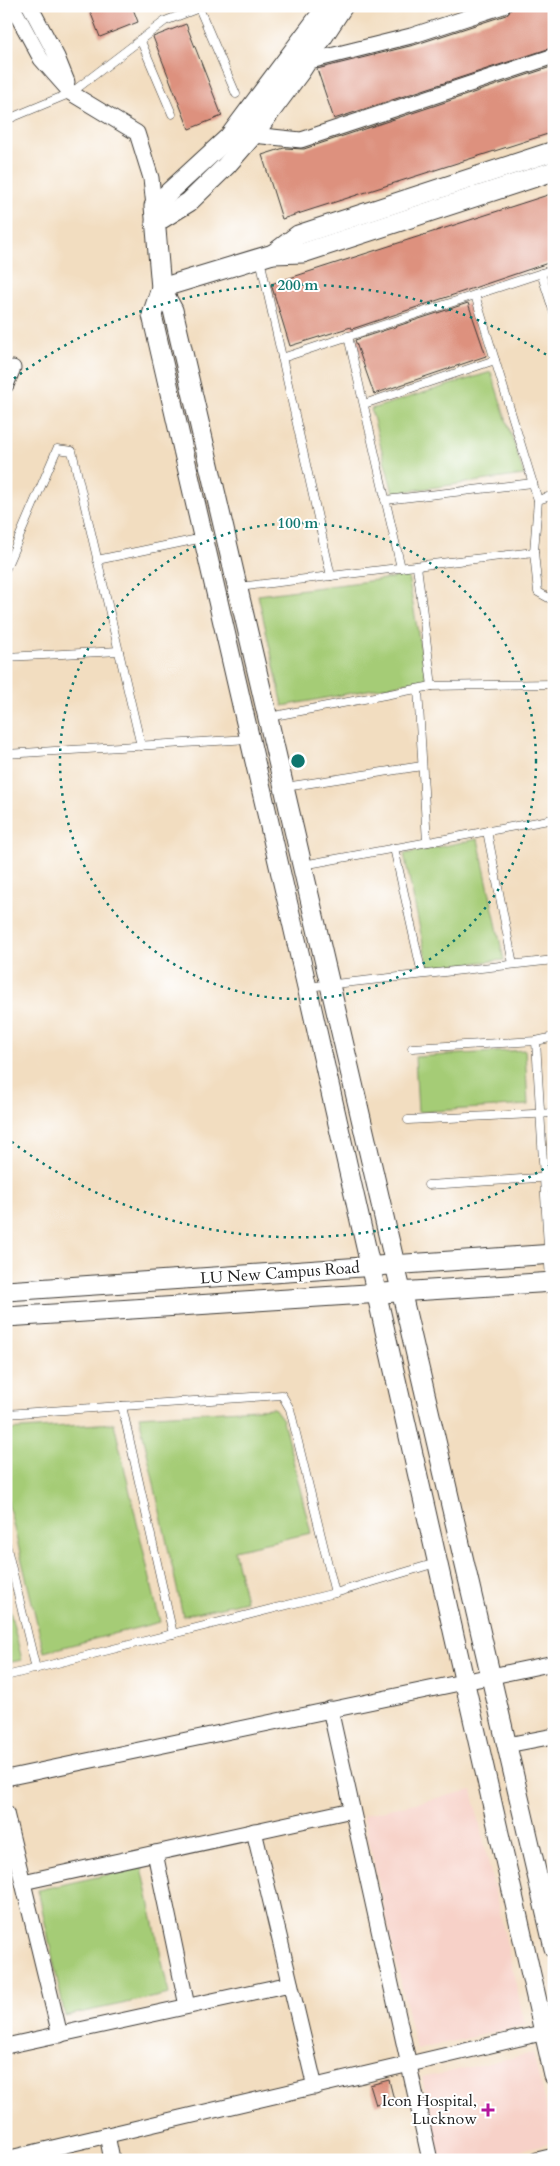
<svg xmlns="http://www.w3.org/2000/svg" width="560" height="2166" font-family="Cardo,serif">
	<rect width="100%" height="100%" fill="#fff"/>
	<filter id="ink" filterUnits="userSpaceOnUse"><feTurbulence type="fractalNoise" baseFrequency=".02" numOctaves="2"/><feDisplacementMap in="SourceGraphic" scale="10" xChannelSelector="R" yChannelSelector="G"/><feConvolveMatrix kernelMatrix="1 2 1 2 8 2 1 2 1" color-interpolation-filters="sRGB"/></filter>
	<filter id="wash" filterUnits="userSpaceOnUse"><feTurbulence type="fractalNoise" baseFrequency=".0096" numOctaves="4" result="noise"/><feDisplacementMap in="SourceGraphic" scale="20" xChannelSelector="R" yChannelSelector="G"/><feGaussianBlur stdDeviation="1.12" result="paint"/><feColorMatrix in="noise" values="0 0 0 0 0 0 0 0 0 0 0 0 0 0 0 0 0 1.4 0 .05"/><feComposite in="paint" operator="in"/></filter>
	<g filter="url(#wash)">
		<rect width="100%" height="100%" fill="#f2ddc0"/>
		<g fill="#f7d1c8">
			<path d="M 472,1790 L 525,2025 L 416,2050 L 363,1815 Z"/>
			<path d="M 533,2053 L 554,2142 L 480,2160 L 441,2160 L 422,2078 Z"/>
		</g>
		<g fill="#a5cc76" stroke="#607449">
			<path d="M 491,372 L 524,475 L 393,493 L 371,409 Z"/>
			<path d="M 408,576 L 426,679 L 283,706 L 258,595 Z"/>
			<path d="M 478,839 L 504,960 L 428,967 L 404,854 Z"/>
			<path d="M 525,1050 L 528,1105 L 418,1112 L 415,1057 Z"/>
			<path d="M 274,1408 L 283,1420 L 311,1533 L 234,1550 L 246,1601 L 183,1616 L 139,1416 Z"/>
			<path d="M 114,1423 L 160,1622 L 44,1652 L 6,1495 L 6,1430 Z"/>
			<path d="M 6,1595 L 22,1660 L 6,1663 Z"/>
			<path d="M 142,1867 L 169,1994 L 65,2016 L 38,1890 Z"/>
		</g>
		<g id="blocks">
			<g fill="#dd917e">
				<path d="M 88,6 L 132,6 L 138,22 L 100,37 Z"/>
				<path d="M 517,6 L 554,6 L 554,47 L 334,119 L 317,69 L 414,45 L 506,15 L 512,8 Z"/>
				<path d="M 186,24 L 222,116 L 189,129 L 153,37 Z"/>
				<path d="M 554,66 L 554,132 L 282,219 L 262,155 L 284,148 L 304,149 Z"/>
				<path d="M 554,193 L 554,261 L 352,329 L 351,327 L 290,346 L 271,284 Z"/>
				<path d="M 468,303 L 486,356 L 374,394 L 355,340 Z"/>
				<path d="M 389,2080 L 394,2100 L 376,2105 L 370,2085 Z"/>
			</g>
		</g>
	</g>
	<g filter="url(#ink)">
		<use href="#blocks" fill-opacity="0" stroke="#3c3935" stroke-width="1"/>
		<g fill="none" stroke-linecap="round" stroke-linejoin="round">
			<defs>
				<g id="service">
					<path d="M 140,39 L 172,114"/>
					<path d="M 6,120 L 71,93 L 165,21 L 199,8 L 236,94"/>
					<path d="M 260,259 L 331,576"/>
					<path d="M 541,273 L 554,313"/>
					<path d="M 475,295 L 538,500"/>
					<path d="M 348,336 L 401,568"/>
					<path d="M 282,358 L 554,269"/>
					<path d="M 364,404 L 495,360"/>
					<path d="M 385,500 L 533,483"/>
					<path d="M 534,552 L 538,592 L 554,601"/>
					<path d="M 97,560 L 203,538"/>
					<path d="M 417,566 L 432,686"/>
					<path d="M 6,568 L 57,449 L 72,451 L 141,746"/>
					<path d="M 238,587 L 534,552 L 538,500 L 554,495"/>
					<path d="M 6,657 L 119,651"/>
					<path d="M 418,689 L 427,842"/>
					<path d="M 269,717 L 432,686 L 554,684"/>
					<path d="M 6,754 L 249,739"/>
					<path d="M 285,787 L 422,766"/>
					<path d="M 487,831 L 513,964"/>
					<path d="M 394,848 L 422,974"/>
					<path d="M 303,865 L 554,819"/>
					<path d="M 307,987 L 554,960"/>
					<path d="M 536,1041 L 550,1281"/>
					<path d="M 412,1048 L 536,1041 L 554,1037"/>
					<path d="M 408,1120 L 554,1113"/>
					<path d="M 428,1185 L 554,1177"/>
					<path d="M 122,1406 L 173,1634"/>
					<path d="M 6,1414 L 282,1395 L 290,1409 L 335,1593"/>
					<path d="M 6,1544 L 36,1669"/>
					<path d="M 6,1676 L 335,1593 L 436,1563"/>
				</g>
				<g id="minor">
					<path d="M 30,6 L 57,57 L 67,82"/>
					<path d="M 15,11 L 41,59 L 71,93 L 137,133 L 151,178 L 154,206"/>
					<path d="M 306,62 L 411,36 L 503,6"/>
					<path d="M 244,136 L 253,135 L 301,140 L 554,56"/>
					<path d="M 6,385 L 13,368"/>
					<path d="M 330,1709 L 430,2160"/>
					<path d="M 507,1745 L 554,1736"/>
					<path d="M 6,1778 L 554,1663"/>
					<path d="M 6,1813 L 60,2035"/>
					<path d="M 254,1831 L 315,2087"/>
					<path d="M 155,1853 L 187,2006"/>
					<path d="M 23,1882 L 352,1810"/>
					<path d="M 6,2046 L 290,1984"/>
					<path d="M 107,2135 L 112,2160"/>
					<path d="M 6,2159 L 554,2030"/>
					<path d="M 537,2160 L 554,2156"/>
				</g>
				<g id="tertiary">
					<path d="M 327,6 L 229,137 L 154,206 L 161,288 L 152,315 L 307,987 L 554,2076"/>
					<path d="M 155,223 L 189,202 L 226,166 L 253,135 L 300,72 L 343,6"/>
					<path d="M 273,254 L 298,235 L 554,151"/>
					<path d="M 161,288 L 173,310 L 554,1948"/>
					<path d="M 161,288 L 273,254 L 303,253 L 554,171"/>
					<path d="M 6,1291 L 554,1254"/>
					<path d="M 6,1317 L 554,1282"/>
				</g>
			</defs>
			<use href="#service" stroke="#3c3935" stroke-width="9"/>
			<use href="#minor" stroke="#3c3935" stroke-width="17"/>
			<use href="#tertiary" stroke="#3c3935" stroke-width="21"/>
			<use href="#service" stroke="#fff" stroke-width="8"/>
			<use href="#minor" stroke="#fff" stroke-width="15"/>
			<use href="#tertiary" stroke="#fff" stroke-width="19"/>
		</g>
	</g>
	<g fill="none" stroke="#0f766e" stroke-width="2.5" stroke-dasharray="2.5 5">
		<circle cx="298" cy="761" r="238"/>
		<path d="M550 1165A476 476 0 0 1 8 1139M8 383A476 476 0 0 1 550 357"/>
	</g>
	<path fill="#b5179e" stroke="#fff" stroke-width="2" d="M485.5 2102.5h5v5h5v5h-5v5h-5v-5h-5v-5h5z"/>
	<g text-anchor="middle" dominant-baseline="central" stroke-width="4" stroke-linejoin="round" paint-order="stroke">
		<g font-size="16" fill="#1c1c1c" stroke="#fff">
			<text transform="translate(280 1273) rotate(-4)">LU New Campus Road</text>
		</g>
		<g font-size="16" fill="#1c1c1c" stroke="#fff" text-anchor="end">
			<text x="477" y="2101">Icon Hospital,<tspan x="477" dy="18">Lucknow</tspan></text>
		</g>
	</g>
	<circle cx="298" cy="761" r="8" fill="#0f766e" stroke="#fff" stroke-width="2.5"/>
	<g font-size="15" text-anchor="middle" font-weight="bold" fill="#0f766e" stroke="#fff" stroke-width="4" stroke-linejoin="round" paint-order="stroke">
		<text x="298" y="290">200 m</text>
		<text x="298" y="528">100 m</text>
	</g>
	<rect width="560" height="2166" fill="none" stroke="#fff" stroke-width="25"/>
</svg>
